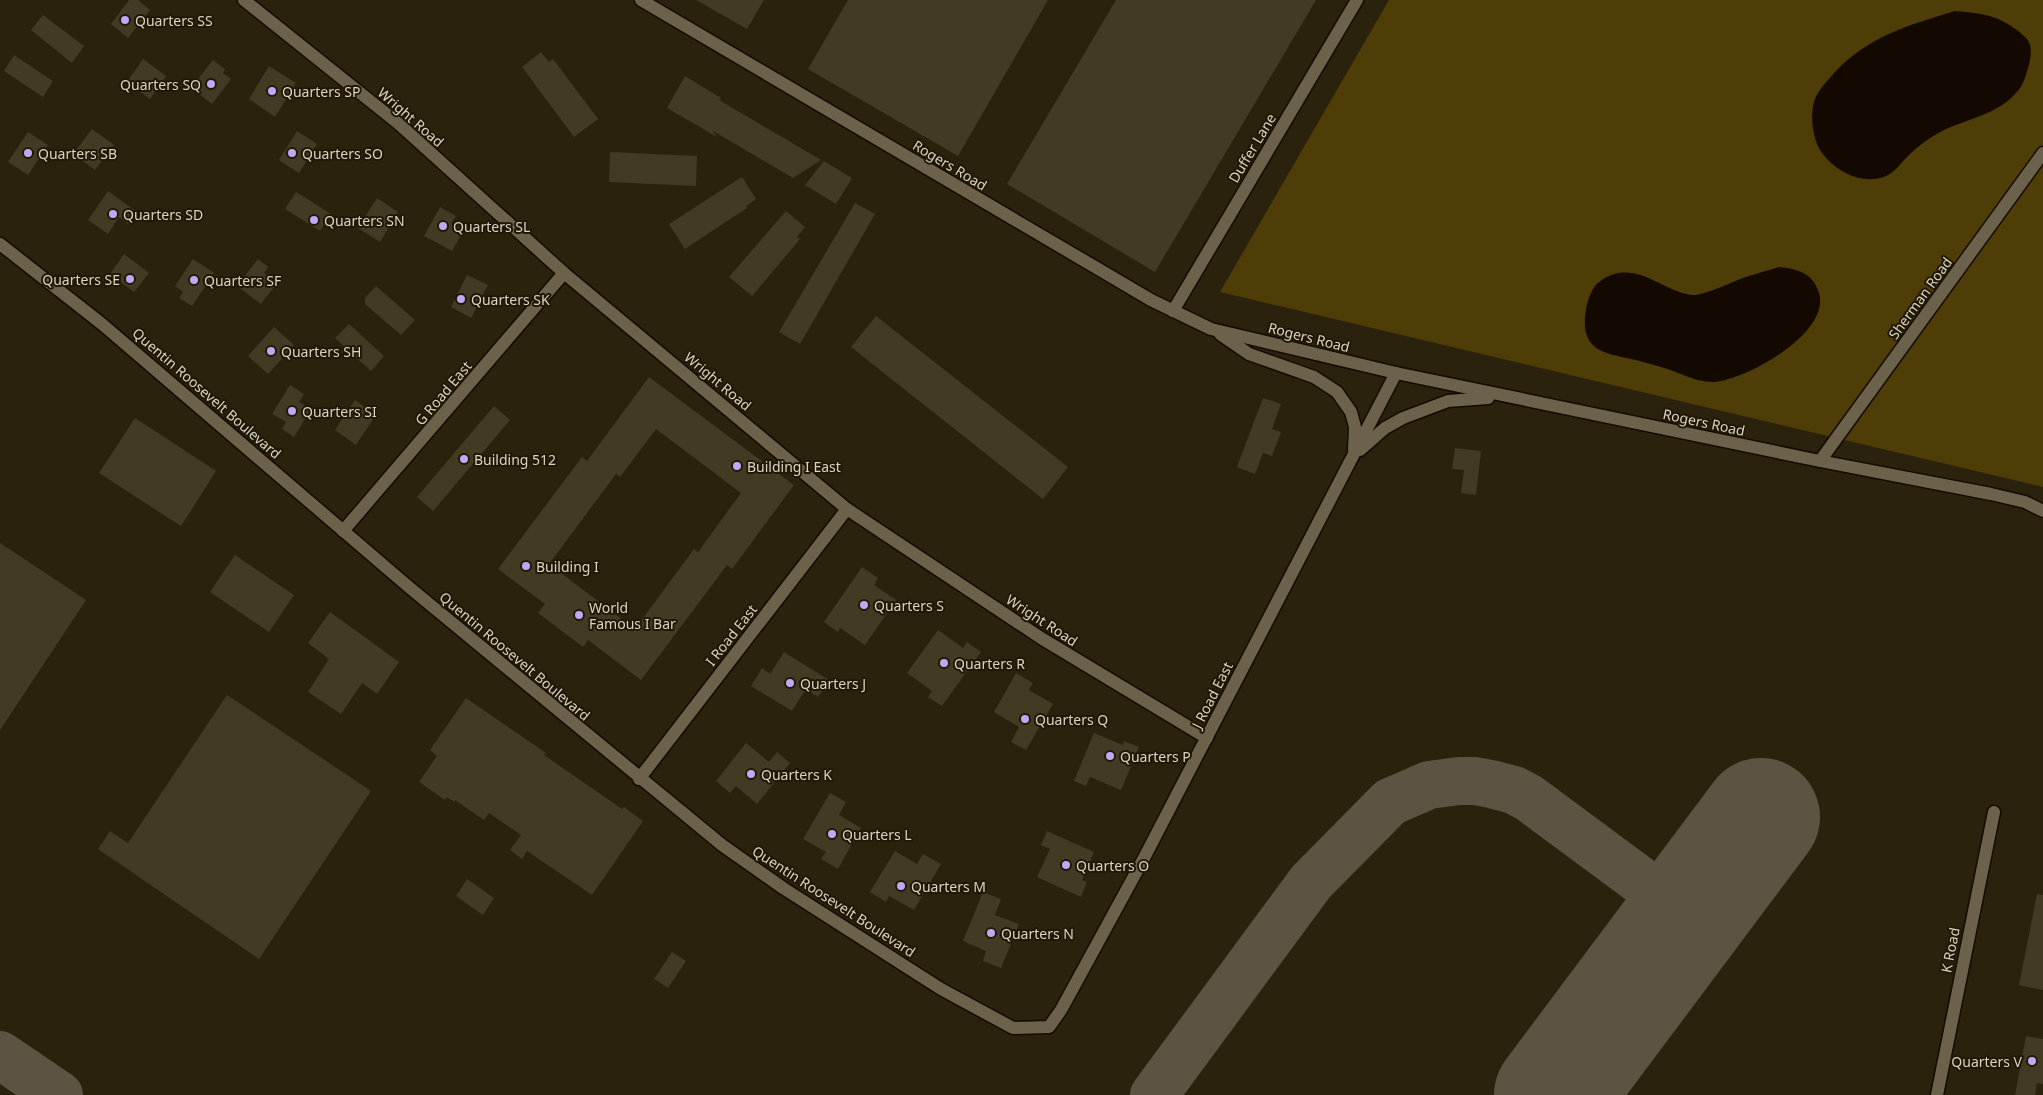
<svg xmlns="http://www.w3.org/2000/svg" width="2043" height="1095" font-family="'Noto Sans',sans-serif">
	<rect width="100%" height="100%" fill="#2b220d"/>
	<path fill="#4f3d08" d="M 1389,0 L 2043,0 L 2043,487 L 1220,292 Z"/>
	<g fill="#130900">
		<path d="M 1955,11 C 1985,13 2005,17 2027,39 C 2033,46 2031,59 2028,68 C 2026,74 2024,83 2020,88 C 1999,117 1963,118 1935,135 C 1921,143 1908,155 1898,167 C 1874,194 1829,172 1817,144 C 1812,131 1810,112 1815,99 C 1819,89 1828,80 1835,72 C 1869,36 1909,25 1955,11 Z"/>
		<path d="M 1779,267 C 1798,269 1813,273 1819,293 C 1831,333 1747,379 1715,382 C 1696,383 1679,372 1661,367 C 1653,365 1644,362 1636,360 C 1610,354 1582,353 1585,318 C 1586,307 1588,296 1595,286 C 1597,283 1600,282 1603,279 C 1636,259 1661,291 1692,295 C 1703,296 1732,282 1743,278 C 1754,274 1767,271 1779,267 Z"/>
	</g>
	<g fill="none" stroke-linecap="round" stroke-linejoin="round">
		<g stroke="#5c5442" stroke-width="48">
			<path d="M 0,1055 L 59,1095"/>
			<path d="M 1154,1095 L 1311,882 L 1390,802 L 1429,785 L 1459,781 L 1475,781 L 1491,784 L 1514,790 L 1529,798 L 1687,915"/>
		</g>
		<path stroke="#5c5442" stroke-width="118" d="M 1553,1095 L 1761,817"/>
	</g>
	<g fill="#433a24" fill-rule="evenodd">
		<path d="M 129,0 L 138,0 L 150,10 L 128,38 L 111,24 Z"/>
		<path d="M 696,0 L 764,0 L 747,29 Z"/>
		<path d="M 848,0 L 1048,0 L 958,156 L 808,69 Z"/>
		<path d="M 1116,0 L 1316,0 L 1155,272 L 1007,184 Z"/>
		<path d="M 43,15 L 84,46 L 72,63 L 31,30 Z"/>
		<path d="M 541,52 L 549,62 L 553,59 L 598,119 L 574,137 L 522,67 Z"/>
		<path d="M 14,55 L 53,81 L 43,97 L 4,71 Z"/>
		<path d="M 143,59 L 166,76 L 150,99 L 127,82 Z"/>
		<path d="M 213,60 L 225,69 L 223,73 L 231,79 L 212,104 L 191,88 Z"/>
		<path d="M 269,66 L 296,83 L 275,117 L 249,99 Z"/>
		<path d="M 685,76 L 721,98 L 719,100 L 821,160 L 793,178 L 713,131 L 717,137 L 667,108 Z"/>
		<path d="M 92,129 L 114,145 L 95,170 L 73,154 Z"/>
		<path d="M 297,131 L 317,144 L 299,173 L 279,160 Z"/>
		<path d="M 28,132 L 48,145 L 28,175 L 8,162 Z"/>
		<path d="M 610,152 L 697,156 L 696,186 L 609,182 Z"/>
		<path d="M 824,161 L 852,178 L 836,204 L 805,185 Z"/>
		<path d="M 742,177 L 756,199 L 746,206 L 747,208 L 685,249 L 669,224 Z"/>
		<path d="M 108,191 L 137,212 L 128,224 L 119,217 L 108,234 L 88,220 Z"/>
		<path d="M 296,192 L 331,214 L 320,231 L 285,209 Z"/>
		<path d="M 377,198 L 398,212 L 380,242 L 358,228 Z"/>
		<path d="M 855,203 L 875,214 L 800,344 L 779,332 Z"/>
		<path d="M 440,207 L 456,216 L 451,223 L 464,230 L 452,251 L 424,236 Z"/>
		<path d="M 786,211 L 805,227 L 797,237 L 800,239 L 752,296 L 729,277 Z"/>
		<path d="M 124,254 L 149,273 L 134,292 L 110,274 Z"/>
		<path d="M 193,259 L 214,273 L 192,306 L 179,298 L 183,292 L 175,286 Z"/>
		<path d="M 258,259 L 268,267 L 264,273 L 277,283 L 261,304 L 237,286 Z"/>
		<path d="M 467,275 L 488,285 L 471,318 L 451,307 Z"/>
		<path d="M 376,286 L 415,320 L 401,335 L 365,304 L 365,298 Z"/>
		<path d="M 876,316 L 1068,467 L 1043,499 L 851,347 Z"/>
		<path d="M 349,324 L 384,356 L 371,371 L 335,338 Z"/>
		<path d="M 274,327 L 294,345 L 268,374 L 248,356 Z"/>
		<path d="M 649,377 L 794,485 L 732,569 L 727,565 L 641,680 L 588,640 L 583,647 L 538,613 L 545,604 L 498,569 L 582,457 L 587,461 ZM 656,429 L 741,493 L 698,552 L 694,549 L 635,629 L 549,564 L 616,474 L 620,477 Z"/>
		<path d="M 290,385 L 304,394 L 299,402 L 311,409 L 294,437 L 282,429 L 286,422 L 272,414 Z"/>
		<path d="M 1263,398 L 1281,404 L 1272,429 L 1281,432 L 1272,456 L 1263,453 L 1255,474 L 1237,467 Z"/>
		<path d="M 355,400 L 376,415 L 356,445 L 335,430 Z"/>
		<path d="M 494,406 L 510,420 L 433,511 L 417,497 Z"/>
		<path d="M 135,418 L 216,471 L 181,526 L 99,473 Z"/>
		<path d="M 1455,448 L 1481,451 L 1476,495 L 1461,493 L 1464,470 L 1452,469 Z"/>
		<path d="M 0,543 L 86,600 L 0,730 Z"/>
		<path d="M 235,555 L 294,595 L 269,632 L 210,592 Z"/>
		<path d="M 862,567 L 878,578 L 874,585 L 896,600 L 865,645 L 840,628 L 838,632 L 824,622 Z"/>
		<path d="M 330,612 L 399,662 L 377,694 L 362,683 L 341,714 L 308,692 L 329,659 L 308,643 Z"/>
		<path d="M 938,630 L 963,648 L 967,642 L 981,652 L 942,706 L 928,697 L 932,691 L 907,673 Z"/>
		<path d="M 784,652 L 829,680 L 818,697 L 806,689 L 792,711 L 751,686 L 762,668 L 770,674 Z"/>
		<path d="M 1016,673 L 1033,683 L 1029,690 L 1053,704 L 1026,750 L 1011,742 L 1019,727 L 994,712 Z"/>
		<path d="M 227,695 L 371,791 L 259,959 L 98,849 L 110,831 L 128,843 Z"/>
		<path d="M 466,698 L 546,753 L 544,755 L 622,809 L 624,807 L 643,821 L 592,895 L 527,851 L 522,859 L 510,850 L 521,835 L 489,813 L 484,820 L 455,800 L 454,802 L 447,797 L 445,800 L 419,782 L 437,756 L 430,750 Z"/>
		<path d="M 1094,733 L 1123,745 L 1124,741 L 1139,747 L 1121,790 L 1090,777 L 1086,786 L 1074,781 Z"/>
		<path d="M 746,743 L 769,762 L 777,752 L 790,763 L 757,804 L 736,786 L 730,793 L 716,781 Z"/>
		<path d="M 830,793 L 846,802 L 839,815 L 861,828 L 838,869 L 821,859 L 826,852 L 803,839 Z"/>
		<path d="M 1047,831 L 1094,852 L 1082,880 L 1087,882 L 1081,897 L 1037,877 L 1050,849 L 1041,845 Z"/>
		<path d="M 895,851 L 917,864 L 923,854 L 941,864 L 914,910 L 889,896 L 886,902 L 870,892 Z"/>
		<path d="M 467,879 L 494,898 L 483,915 L 456,896 Z"/>
		<path d="M 983,892 L 1001,899 L 995,915 L 1019,924 L 1001,968 L 983,961 L 986,951 L 963,941 Z"/>
		<path d="M 2037,894 L 2043,895 L 2043,990 L 2019,985 Z"/>
		<path d="M 672,952 L 686,961 L 668,988 L 654,979 Z"/>
		<path d="M 2026,1036 L 2043,1039 L 2043,1084 L 2037,1083 L 2035,1095 L 2015,1095 Z"/>
	</g>
	<g fill="none" stroke-linecap="round" stroke-linejoin="round">
		<defs>
			<g id="minor">
				<path d="M 244,0 L 399,124 L 564,273 L 847,509 L 1041,638 L 1207,738"/>
				<path d="M 641,0 L 1151,300 L 1211,329 L 1396,373 L 1820,461 L 1991,494 L 2025,502 L 2043,511"/>
				<path d="M 0,244 L 102,324 L 410,588 L 722,845 L 783,888 L 941,989 L 1013,1028 L 1049,1027 L 1061,1010 L 1144,858 L 1396,373"/>
				<path d="M 1173,311 L 1357,0"/>
				<path d="M 1220,334 L 1249,354 L 1314,377 L 1337,392 L 1351,412 L 1355,427 L 1354,450"/>
				<path d="M 1360,450 L 1385,428 L 1403,418 L 1448,401 L 1488,398"/>
				<path d="M 1820,461 L 2043,153"/>
				<path d="M 343,531 L 564,273"/>
				<path d="M 639,779 L 847,509"/>
				<path d="M 1937,1095 L 1994,812"/>
			</g>
		</defs>
		<use href="#minor" stroke="#130b00" stroke-width="15"/>
		<use href="#minor" stroke="#6c624b" stroke-width="12"/>
	</g>
	<g fill="#bfa8f4" stroke="#211904" stroke-width="2">
		<circle cx="125" cy="20" r="5"/>
		<circle cx="211" cy="84" r="5"/>
		<circle cx="272" cy="91" r="5"/>
		<circle cx="28" cy="153" r="5"/>
		<circle cx="292" cy="153" r="5"/>
		<circle cx="113" cy="214" r="5"/>
		<circle cx="314" cy="220" r="5"/>
		<circle cx="443" cy="226" r="5"/>
		<circle cx="130" cy="279" r="5"/>
		<circle cx="194" cy="280" r="5"/>
		<circle cx="461" cy="299" r="5"/>
		<circle cx="271" cy="351" r="5"/>
		<circle cx="292" cy="411" r="5"/>
		<circle cx="464" cy="459" r="5"/>
		<circle cx="737" cy="466" r="5"/>
		<circle cx="526" cy="566" r="5"/>
		<circle cx="864" cy="605" r="5"/>
		<circle cx="579" cy="615" r="5"/>
		<circle cx="944" cy="663" r="5"/>
		<circle cx="790" cy="683" r="5"/>
		<circle cx="1025" cy="719" r="5"/>
		<circle cx="1110" cy="756" r="5"/>
		<circle cx="751" cy="774" r="5"/>
		<circle cx="832" cy="834" r="5"/>
		<circle cx="1066" cy="865" r="5"/>
		<circle cx="901" cy="886" r="5"/>
		<circle cx="991" cy="933" r="5"/>
		<circle cx="2032" cy="1061" r="5"/>
	</g>
	<g text-anchor="middle" dominant-baseline="central" stroke-width="4" stroke-linejoin="round" paint-order="stroke">
		<g font-size="14" fill="#d9d4c7" stroke="#211904" text-anchor="start">
			<text x="135" y="20">Quarters SS</text>
			<text x="201" y="84" text-anchor="end">Quarters SQ</text>
			<text x="282" y="91">Quarters SP</text>
			<text x="38" y="153">Quarters SB</text>
			<text x="302" y="153">Quarters SO</text>
			<text x="123" y="214">Quarters SD</text>
			<text x="324" y="220">Quarters SN</text>
			<text x="453" y="226">Quarters SL</text>
			<text x="120" y="279" text-anchor="end">Quarters SE</text>
			<text x="204" y="280">Quarters SF</text>
			<text x="471" y="299">Quarters SK</text>
			<text x="281" y="351">Quarters SH</text>
			<text x="302" y="411">Quarters SI</text>
			<text x="474" y="459">Building 512</text>
			<text x="747" y="466">Building I East</text>
			<text x="536" y="566">Building I</text>
			<text x="874" y="605">Quarters S</text>
			<text x="589" y="607">World<tspan x="589" dy="16">Famous I Bar</tspan></text>
			<text x="954" y="663">Quarters R</text>
			<text x="800" y="683">Quarters J</text>
			<text x="1035" y="719">Quarters Q</text>
			<text x="1120" y="756">Quarters P</text>
			<text x="761" y="774">Quarters K</text>
			<text x="842" y="834">Quarters L</text>
			<text x="1076" y="865">Quarters O</text>
			<text x="911" y="886">Quarters M</text>
			<text x="1001" y="933">Quarters N</text>
			<text x="2022" y="1061" text-anchor="end">Quarters V</text>
		</g>
		<g font-size="14" fill="#d9d4c7" stroke="#211904">
			<text transform="translate(411 117) rotate(41)">Wright Road</text>
			<text transform="translate(1252 148) rotate(-59)">Duffer Lane</text>
			<text transform="translate(950 165) rotate(31)">Rogers Road</text>
			<text transform="translate(1920 298) rotate(-54)">Sherman Road</text>
			<text transform="translate(1309 337) rotate(14)">Rogers Road</text>
			<text transform="translate(718 381) rotate(40)">Wright Road</text>
			<text transform="translate(207 393) rotate(41)">Quentin Roosevelt Boulevard</text>
			<text transform="translate(443 393) rotate(-50)">G Road East</text>
			<text transform="translate(1704 422) rotate(12)">Rogers Road</text>
			<text transform="translate(1042 620) rotate(33)">Wright Road</text>
			<text transform="translate(731 635) rotate(-52)">I Road East</text>
			<text transform="translate(515 656) rotate(40)">Quentin Roosevelt Boulevard</text>
			<text transform="translate(1212 695) rotate(-63)">J Road East</text>
			<text transform="translate(834 901) rotate(33)">Quentin Roosevelt Boulevard</text>
			<text transform="translate(1950 950) rotate(-79)">K Road</text>
		</g>
	</g>
</svg>
